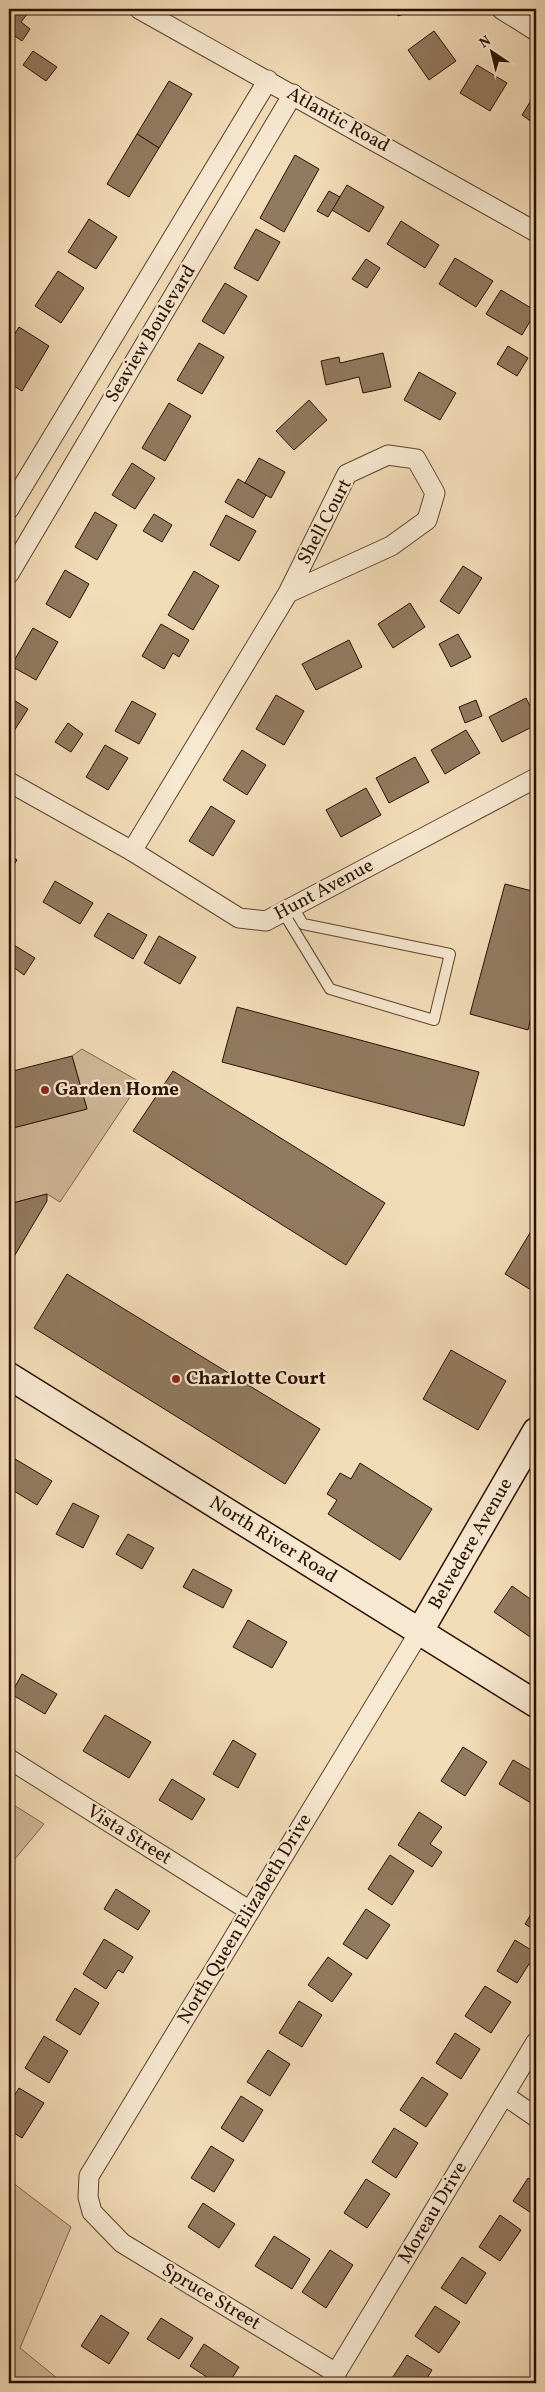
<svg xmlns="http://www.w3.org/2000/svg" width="545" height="2392" font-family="Vollkorn,serif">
	<rect width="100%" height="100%" fill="#f2dcb8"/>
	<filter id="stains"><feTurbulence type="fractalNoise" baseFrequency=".004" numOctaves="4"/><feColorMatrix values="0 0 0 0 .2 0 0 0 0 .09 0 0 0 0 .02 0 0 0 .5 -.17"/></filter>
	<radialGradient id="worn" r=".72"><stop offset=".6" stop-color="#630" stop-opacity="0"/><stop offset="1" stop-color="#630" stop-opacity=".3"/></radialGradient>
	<g fill="#d0b999" stroke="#7d644c">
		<path d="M 82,1049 L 140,1082 L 60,1202 L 47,1194 L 9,1204 L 9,1129 L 87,1109 L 72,1056 Z"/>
		<path d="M 9,1802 L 44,1824 L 9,1866 Z"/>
		<path d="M 9,2180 L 71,2227 L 20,2348 L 63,2383 L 9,2383 Z"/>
	</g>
	<g fill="#927a60" stroke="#2a1000">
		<path d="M 9,9 L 31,9 L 21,22 L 30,29 L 22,41 L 9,32 Z"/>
		<path d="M 395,9 L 417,9 L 398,16 Z"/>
		<path d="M 434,31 L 456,61 L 429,80 L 408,50 Z"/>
		<path d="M 33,51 L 57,67 L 46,81 L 23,65 Z"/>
		<path d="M 477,65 L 507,83 L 490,111 L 460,93 Z"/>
		<path d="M 169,81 L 192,94 L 159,148 L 137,134 Z"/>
		<path d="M 535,94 L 536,95 L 536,125 L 522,115 Z"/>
		<path d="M 137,134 L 159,148 L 129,197 L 107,184 Z"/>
		<path d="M 295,155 L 319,169 L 284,232 L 260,218 Z"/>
		<path d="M 347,185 L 384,207 L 369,232 L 332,210 Z"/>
		<path d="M 329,191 L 340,197 L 328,217 L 317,211 Z"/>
		<path d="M 89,219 L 117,237 L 96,269 L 68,252 Z"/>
		<path d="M 401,221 L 439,245 L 425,268 L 387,244 Z"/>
		<path d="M 256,229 L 280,242 L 258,281 L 234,268 Z"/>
		<path d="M 455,258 L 493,281 L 476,307 L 439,284 Z"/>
		<path d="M 366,259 L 380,268 L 367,288 L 352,279 Z"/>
		<path d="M 58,271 L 84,288 L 61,323 L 35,306 Z"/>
		<path d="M 225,283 L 247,296 L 224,334 L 202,321 Z"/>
		<path d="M 501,290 L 536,311 L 522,335 L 486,314 Z"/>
		<path d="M 19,327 L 49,346 L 22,391 L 9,383 L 9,343 Z"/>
		<path d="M 199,343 L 224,357 L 202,394 L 177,380 Z"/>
		<path d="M 508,346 L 528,358 L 517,376 L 497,364 Z"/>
		<path d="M 383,353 L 391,387 L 363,393 L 359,377 L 326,385 L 321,361 L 339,357 L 340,363 Z"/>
		<path d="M 419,372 L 456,393 L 440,420 L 404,400 Z"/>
		<path d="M 309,400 L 327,420 L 294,450 L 276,431 Z"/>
		<path d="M 169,403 L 191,416 L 165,461 L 142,448 Z"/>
		<path d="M 259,458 L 285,472 L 271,498 L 245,483 Z"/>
		<path d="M 132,463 L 155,478 L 135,509 L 112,495 Z"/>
		<path d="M 238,479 L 266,495 L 253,518 L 225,502 Z"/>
		<path d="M 95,512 L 117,525 L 97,560 L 75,547 Z"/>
		<path d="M 154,514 L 172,525 L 162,542 L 143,531 Z"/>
		<path d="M 226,515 L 256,531 L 239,561 L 210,545 Z"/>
		<path d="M 463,566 L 482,578 L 459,614 L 440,601 Z"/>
		<path d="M 65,570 L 89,584 L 70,618 L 46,604 Z"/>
		<path d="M 194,571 L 219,586 L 193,630 L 168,615 Z"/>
		<path d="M 410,603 L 425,627 L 393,648 L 378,624 Z"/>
		<path d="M 161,624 L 189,640 L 179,657 L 173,653 L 164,669 L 142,656 Z"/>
		<path d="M 33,628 L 58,642 L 36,680 L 11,666 Z"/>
		<path d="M 458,634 L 471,657 L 451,667 L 439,644 Z"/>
		<path d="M 349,640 L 362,667 L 316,690 L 302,664 Z"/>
		<path d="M 276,695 L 304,711 L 284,745 L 256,729 Z"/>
		<path d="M 9,697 L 28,709 L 14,731 L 9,728 Z"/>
		<path d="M 526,698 L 536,718 L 536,725 L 502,742 L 489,717 Z"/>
		<path d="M 476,700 L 482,716 L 465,723 L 459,707 Z"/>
		<path d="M 132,701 L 156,714 L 139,744 L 115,731 Z"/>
		<path d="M 68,723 L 83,734 L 71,752 L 55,742 Z"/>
		<path d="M 466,730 L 480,753 L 445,774 L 431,750 Z"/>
		<path d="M 105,745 L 128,758 L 108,790 L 86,777 Z"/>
		<path d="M 242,750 L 266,765 L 247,795 L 223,780 Z"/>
		<path d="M 415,757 L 429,782 L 389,803 L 376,778 Z"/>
		<path d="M 366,788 L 381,815 L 341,837 L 326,810 Z"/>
		<path d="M 211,806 L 235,821 L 213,856 L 189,841 Z"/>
		<path d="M 9,854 L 17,860 L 9,872 Z"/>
		<path d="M 55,881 L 93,903 L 80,924 L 43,902 Z"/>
		<path d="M 505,884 L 536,892 L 536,997 L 528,1030 L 470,1014 Z"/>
		<path d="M 108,913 L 147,935 L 133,959 L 94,936 Z"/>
		<path d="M 159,936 L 196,957 L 180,984 L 144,963 Z"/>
		<path d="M 9,942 L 35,958 L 24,975 L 9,964 Z"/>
		<path d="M 237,1007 L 479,1072 L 464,1126 L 222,1062 Z"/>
		<path d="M 72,1056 L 87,1109 L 9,1129 L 9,1072 Z"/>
		<path d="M 173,1071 L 385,1203 L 346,1265 L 133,1131 Z"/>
		<path d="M 47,1194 L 47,1201 L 9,1265 L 9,1204 Z"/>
		<path d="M 536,1223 L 536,1293 L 505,1274 Z"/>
		<path d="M 67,1274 L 320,1429 L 285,1484 L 34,1328 Z"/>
		<path d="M 451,1350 L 506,1381 L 478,1430 L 423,1399 Z"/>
		<path d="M 10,1456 L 52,1481 L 37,1505 L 9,1488 Z"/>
		<path d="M 360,1463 L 432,1509 L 400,1560 L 328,1514 L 337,1500 L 327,1494 L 340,1473 L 351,1479 Z"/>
		<path d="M 73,1503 L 99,1516 L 83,1548 L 56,1534 Z"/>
		<path d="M 128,1534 L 154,1548 L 142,1569 L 116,1554 Z"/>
		<path d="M 193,1569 L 232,1590 L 223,1608 L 183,1587 Z"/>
		<path d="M 512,1586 L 536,1603 L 536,1641 L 494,1612 Z"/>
		<path d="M 248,1620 L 287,1642 L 272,1668 L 233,1647 Z"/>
		<path d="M 22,1674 L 57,1694 L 45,1714 L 11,1694 Z"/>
		<path d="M 105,1715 L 151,1742 L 129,1778 L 83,1751 Z"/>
		<path d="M 233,1740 L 256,1754 L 238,1788 L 213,1774 Z"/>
		<path d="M 463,1747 L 487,1762 L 465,1796 L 441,1781 Z"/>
		<path d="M 513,1760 L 536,1773 L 536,1793 L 531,1803 L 499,1784 Z"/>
		<path d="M 172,1779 L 205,1799 L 192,1820 L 159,1800 Z"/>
		<path d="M 419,1812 L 442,1827 L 430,1844 L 442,1852 L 432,1867 L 398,1845 Z"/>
		<path d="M 390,1855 L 414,1871 L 392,1905 L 368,1889 Z"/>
		<path d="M 116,1889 L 150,1911 L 138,1930 L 104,1909 Z"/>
		<path d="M 536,1906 L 536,1931 L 525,1924 Z"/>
		<path d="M 366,1909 L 390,1925 L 367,1959 L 343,1944 Z"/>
		<path d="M 104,1939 L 133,1957 L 123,1973 L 118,1970 L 106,1989 L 83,1974 Z"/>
		<path d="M 515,1940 L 536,1953 L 534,1968 L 529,1964 L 517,1983 L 497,1971 Z"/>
		<path d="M 328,1957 L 352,1974 L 332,2002 L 308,1985 Z"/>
		<path d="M 485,1986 L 511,2002 L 491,2033 L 465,2016 Z"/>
		<path d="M 75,1988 L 99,2003 L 80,2035 L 56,2020 Z"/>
		<path d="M 299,2001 L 322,2015 L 302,2047 L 279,2033 Z"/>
		<path d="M 455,2033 L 480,2049 L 461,2079 L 436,2063 Z"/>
		<path d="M 44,2036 L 68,2051 L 49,2083 L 25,2068 Z"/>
		<path d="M 268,2050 L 290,2064 L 270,2096 L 247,2082 Z"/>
		<path d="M 422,2077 L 448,2094 L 426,2127 L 400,2110 Z"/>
		<path d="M 19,2088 L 44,2103 L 22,2138 L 9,2130 L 9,2104 Z"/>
		<path d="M 241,2096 L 263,2110 L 243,2142 L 221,2128 Z"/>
		<path d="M 394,2128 L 418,2143 L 396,2178 L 372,2162 Z"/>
		<path d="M 211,2146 L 234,2160 L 214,2192 L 191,2178 Z"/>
		<path d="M 528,2178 L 536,2183 L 536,2216 L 513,2201 Z"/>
		<path d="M 366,2179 L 390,2194 L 367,2228 L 344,2213 Z"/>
		<path d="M 203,2203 L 235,2224 L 219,2248 L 188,2227 Z"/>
		<path d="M 500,2215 L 521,2230 L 500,2261 L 479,2247 Z"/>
		<path d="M 274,2236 L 310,2259 L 292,2289 L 255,2266 Z"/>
		<path d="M 330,2250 L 353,2265 L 326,2308 L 302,2292 Z"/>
		<path d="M 462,2257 L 486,2273 L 466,2304 L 441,2288 Z"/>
		<path d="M 435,2306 L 460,2322 L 439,2353 L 415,2336 Z"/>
		<path d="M 101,2315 L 129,2333 L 109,2364 L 81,2346 Z"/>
		<path d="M 161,2318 L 193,2338 L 179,2359 L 147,2339 Z"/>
		<path d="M 204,2344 L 239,2367 L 229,2383 L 216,2383 L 190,2366 Z"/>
		<path d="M 407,2355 L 432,2370 L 424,2383 L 389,2383 Z"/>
	</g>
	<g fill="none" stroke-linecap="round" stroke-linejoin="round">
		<defs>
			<path id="lane" d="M 283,912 L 330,989 L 434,1020 L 450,954 L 303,924 L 293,907"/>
			<g id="street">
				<path d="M 139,9 L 536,232"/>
				<path d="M 501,9 L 536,31"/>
				<path d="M 9,509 L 268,80"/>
				<path d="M 9,574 L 293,94"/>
				<path d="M 9,782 L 132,851 L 239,918 L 266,921 L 536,778"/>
				<path d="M 132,851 L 288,593 L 347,474 L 388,455 L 416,459 L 435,493 L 427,520 L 391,546 L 288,593"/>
				<path d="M 9,1759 L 250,1911"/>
				<path d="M 504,2095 L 536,2117"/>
				<path d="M 336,2373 L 122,2243 L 92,2212 L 88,2197 L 89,2176 L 420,1631"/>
				<path d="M 330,2383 L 536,2042"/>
			</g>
			<g id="secondary">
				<path d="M 9,1376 L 536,1704"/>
				<path d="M 420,1631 L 536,1431"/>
			</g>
		</defs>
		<use href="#lane" stroke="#5c432e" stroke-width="12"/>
		<use href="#street" stroke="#5c432e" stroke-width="21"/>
		<use href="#secondary" stroke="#2a1000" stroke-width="29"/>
		<use href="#lane" stroke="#f7e8d1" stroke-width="10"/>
		<use href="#street" stroke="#f7e8d1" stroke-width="19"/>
		<use href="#secondary" stroke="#f7e8d1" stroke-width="26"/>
	</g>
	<g fill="#8f2418" stroke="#f7e8d1" stroke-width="2">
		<circle cx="45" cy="1090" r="5"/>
		<circle cx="176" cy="1379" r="5"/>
	</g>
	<g text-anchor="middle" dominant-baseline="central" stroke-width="4.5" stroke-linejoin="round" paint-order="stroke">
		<g font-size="19" fill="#2a1000" stroke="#f7e8d1">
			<text transform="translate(338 120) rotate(29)">Atlantic Road</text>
			<text transform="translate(151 334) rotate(-59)">Seaview Boulevard</text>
			<text transform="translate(325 522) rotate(-62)">Shell Court</text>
			<text transform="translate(324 890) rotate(-28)">Hunt Avenue</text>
			<text transform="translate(273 1540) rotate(32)">North River Road</text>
			<text transform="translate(471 1544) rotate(-60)">Belvedere Avenue</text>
			<text transform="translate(129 1835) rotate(32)">Vista Street</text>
			<text transform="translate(245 1919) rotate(-59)">North Queen Elizabeth Drive</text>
			<text transform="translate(433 2213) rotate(-59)">Moreau Drive</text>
			<text transform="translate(211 2297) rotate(31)">Spruce Street</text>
		</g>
		<g font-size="19" font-weight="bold" fill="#2a1000" stroke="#f7e8d1" text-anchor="start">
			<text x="55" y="1090">Garden Home</text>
			<text x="186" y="1379">Charlotte Court</text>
		</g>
	</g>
	<rect width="545" height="2392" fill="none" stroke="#f2dcb8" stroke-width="30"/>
	<rect x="10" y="10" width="525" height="2372" fill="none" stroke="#2a1000" stroke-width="2.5"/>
	<rect x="15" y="15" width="515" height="2362" fill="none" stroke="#2a1000"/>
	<g transform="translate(492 52) rotate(325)" stroke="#f7e8d1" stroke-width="4" paint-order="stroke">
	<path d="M0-4L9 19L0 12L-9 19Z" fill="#2a1000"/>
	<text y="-8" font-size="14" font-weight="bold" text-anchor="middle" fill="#2a1000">N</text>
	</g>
	<rect width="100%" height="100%" filter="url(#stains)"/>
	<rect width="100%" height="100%" fill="url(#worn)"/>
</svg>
